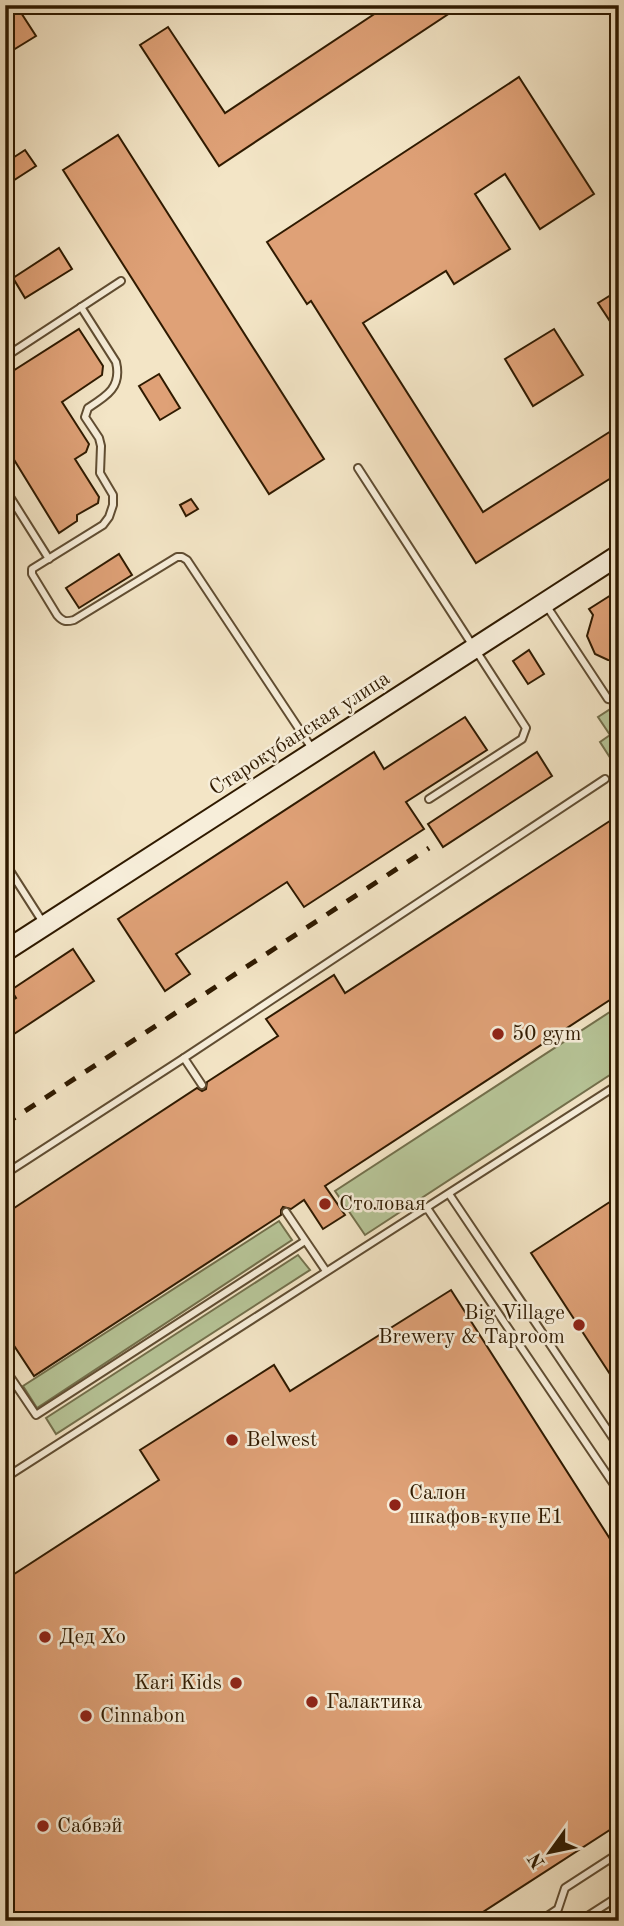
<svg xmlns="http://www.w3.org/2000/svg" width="624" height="1926" font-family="'Old Standard TT',serif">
	<rect width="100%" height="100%" fill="#f3e5c6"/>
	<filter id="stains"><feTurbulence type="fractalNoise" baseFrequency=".00286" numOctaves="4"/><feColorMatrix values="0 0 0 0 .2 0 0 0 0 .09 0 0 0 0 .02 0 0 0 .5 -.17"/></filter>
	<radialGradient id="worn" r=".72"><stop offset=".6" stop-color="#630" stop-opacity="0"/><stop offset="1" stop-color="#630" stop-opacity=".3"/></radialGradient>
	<g fill="#b7c598" stroke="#73704c" stroke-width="2">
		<path d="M 612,708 L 619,719 L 618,770 L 600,742 L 610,735 L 598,717 Z"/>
		<path d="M 619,1006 L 619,1069 L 365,1235 L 335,1191 Z"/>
		<path d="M 279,1221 L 292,1240 L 37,1408 L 23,1386 Z"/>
		<path d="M 298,1255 L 310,1270 L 56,1434 L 46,1418 Z"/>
	</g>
	<g fill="#dfa177" stroke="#2f1a00" stroke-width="2">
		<path d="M 5,5 L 16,5 L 36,36 L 5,55 Z"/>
		<path d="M 388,5 L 462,5 L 219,166 L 140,45 L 168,27 L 225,113 Z"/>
		<path d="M 519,77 L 594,194 L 540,229 L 505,174 L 475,194 L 510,249 L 454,284 L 446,271 L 363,323 L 483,512 L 619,426 L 619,473 L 476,563 L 311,301 L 307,304 L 267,242 Z"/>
		<path d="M 118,135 L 324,459 L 269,494 L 63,170 Z"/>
		<path d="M 25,150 L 36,166 L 5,186 L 5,163 Z"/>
		<path d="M 59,248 L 72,269 L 25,298 L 13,278 Z"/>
		<path d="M 619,290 L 619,335 L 598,303 Z"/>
		<path d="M 79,329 L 103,366 L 102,375 L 62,402 L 89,444 L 86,452 L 75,459 L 99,497 L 98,503 L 77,515 L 77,521 L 59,533 L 5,445 L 5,376 Z"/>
		<path d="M 554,329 L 583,375 L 533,406 L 505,359 Z"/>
		<path d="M 159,374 L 180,408 L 160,420 L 139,386 Z"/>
		<path d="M 191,499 L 198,509 L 186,516 L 180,505 Z"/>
		<path d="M 119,554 L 132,575 L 79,608 L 66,588 Z"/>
		<path d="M 619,590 L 619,661 L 608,660 L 595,654 L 587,636 L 593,615 L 589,609 Z"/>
		<path d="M 529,650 L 544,674 L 528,684 L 513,661 Z"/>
		<path d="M 465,717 L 487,750 L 406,802 L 424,829 L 304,907 L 287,882 L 176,954 L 190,974 L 165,991 L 118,919 L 374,752 L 384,769 Z"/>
		<path d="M 537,752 L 552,776 L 443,847 L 428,824 Z"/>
		<path d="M 619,815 L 619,994 L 325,1186 L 345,1215 L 323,1229 L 304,1200 L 291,1209 L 283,1207 L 281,1210 L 281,1215 L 34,1376 L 5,1332 L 5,1214 L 197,1088 L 202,1091 L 206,1089 L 207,1082 L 278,1036 L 266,1019 L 334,975 L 345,993 Z"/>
		<path d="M 73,949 L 94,981 L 5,1040 L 5,1005 L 16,998 L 11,990 Z"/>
		<path d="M 619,1196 L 619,1388 L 531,1253 Z"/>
		<path d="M 451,1290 L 619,1553 L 619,1824 L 469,1921 L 5,1921 L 5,1580 L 159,1480 L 140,1450 L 274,1365 L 290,1391 Z"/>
	</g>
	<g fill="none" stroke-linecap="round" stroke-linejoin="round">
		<defs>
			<g id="lane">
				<path d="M 81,307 L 116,362 C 122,387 107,396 88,408 L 85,417 L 99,438 L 101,446 L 100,473 L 113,495 L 113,505 L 109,517 L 103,525 L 32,569 L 32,574 L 57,615 C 63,622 66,622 74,620 L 177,557 L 182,557 L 187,560 L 313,750"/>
				<path d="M 5,357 L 121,281"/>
				<path d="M 358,468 L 526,728 L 522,739 L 429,799"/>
				<path d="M 5,489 L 49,559"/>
				<path d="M 546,605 L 608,699 L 614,700 L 619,697"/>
				<path d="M 5,863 L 44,924"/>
				<path d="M 184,1058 L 605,779"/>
				<path d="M 5,1174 L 184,1058 L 202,1085"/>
				<path d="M 449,1194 L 619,1447"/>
				<path d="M 427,1208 L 619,1492"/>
				<path d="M 286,1212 L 326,1271"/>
				<path d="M 5,1369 L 36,1415 L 305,1241"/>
				<path d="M 5,1478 L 619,1084"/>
				<path d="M 540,1921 L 558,1909 L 565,1888 L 619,1853"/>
				<path d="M 580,1921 L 619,1896"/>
			</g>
			<path id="secondary" d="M 5,951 L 619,555"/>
		</defs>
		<use href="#lane" stroke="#604d32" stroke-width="10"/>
		<use href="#secondary" stroke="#2f1a00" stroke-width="23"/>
		<use href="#lane" stroke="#f7eeda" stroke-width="6"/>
		<use href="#secondary" stroke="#f7eeda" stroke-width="19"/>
		<path stroke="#2f1a00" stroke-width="5" stroke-dasharray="12 12" stroke-linecap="butt" d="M 5,1124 L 429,848"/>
	</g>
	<g fill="#8f2418" stroke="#f7eeda" stroke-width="2.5">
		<circle cx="498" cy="1034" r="7"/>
		<circle cx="325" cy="1204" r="7"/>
		<circle cx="579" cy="1325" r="7"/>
		<circle cx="232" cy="1440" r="7"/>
		<circle cx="395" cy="1505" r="7"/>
		<circle cx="45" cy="1637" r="7"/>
		<circle cx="236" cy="1683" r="7"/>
		<circle cx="312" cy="1702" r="7"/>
		<circle cx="86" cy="1716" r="7"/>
		<circle cx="43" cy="1826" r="7"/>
	</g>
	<g text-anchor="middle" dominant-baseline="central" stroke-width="5" stroke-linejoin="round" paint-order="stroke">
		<g font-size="21" fill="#2f1a00" stroke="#f7eeda">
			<text transform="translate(300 734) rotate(-33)">Старокубанская улица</text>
		</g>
		<g font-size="21" fill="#2f1a00" stroke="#f7eeda" text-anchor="start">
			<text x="512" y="1034">50 gym</text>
			<text x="339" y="1204">Столовая</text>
			<text x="565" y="1313" text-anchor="end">Big Village<tspan x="565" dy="24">Brewery &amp; Taproom</tspan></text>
			<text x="246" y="1440">Belwest</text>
			<text x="409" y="1493">Салон<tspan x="409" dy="24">шкафов-купе Е1</tspan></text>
			<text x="59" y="1637">Дед Хо</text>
			<text x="222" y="1683" text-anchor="end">Kari Kids</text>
			<text x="326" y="1702">Галактика</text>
			<text x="100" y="1716">Cinnabon</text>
			<text x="57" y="1826">Сабвэй</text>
		</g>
	</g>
	<rect width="624" height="1926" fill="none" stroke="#f3e5c6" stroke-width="28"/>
	<rect x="7" y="7" width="610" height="1912" fill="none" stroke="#2f1a00" stroke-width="3.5"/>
	<rect x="14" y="14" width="596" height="1898" fill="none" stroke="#2f1a00" stroke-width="2"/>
	<g transform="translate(550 1852) rotate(237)" stroke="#f7eeda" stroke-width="5" paint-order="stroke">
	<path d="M0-5L12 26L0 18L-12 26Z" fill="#2f1a00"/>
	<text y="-10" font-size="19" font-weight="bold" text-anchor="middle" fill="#2f1a00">N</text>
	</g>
	<rect width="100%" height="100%" filter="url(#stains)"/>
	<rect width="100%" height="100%" fill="url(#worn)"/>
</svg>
